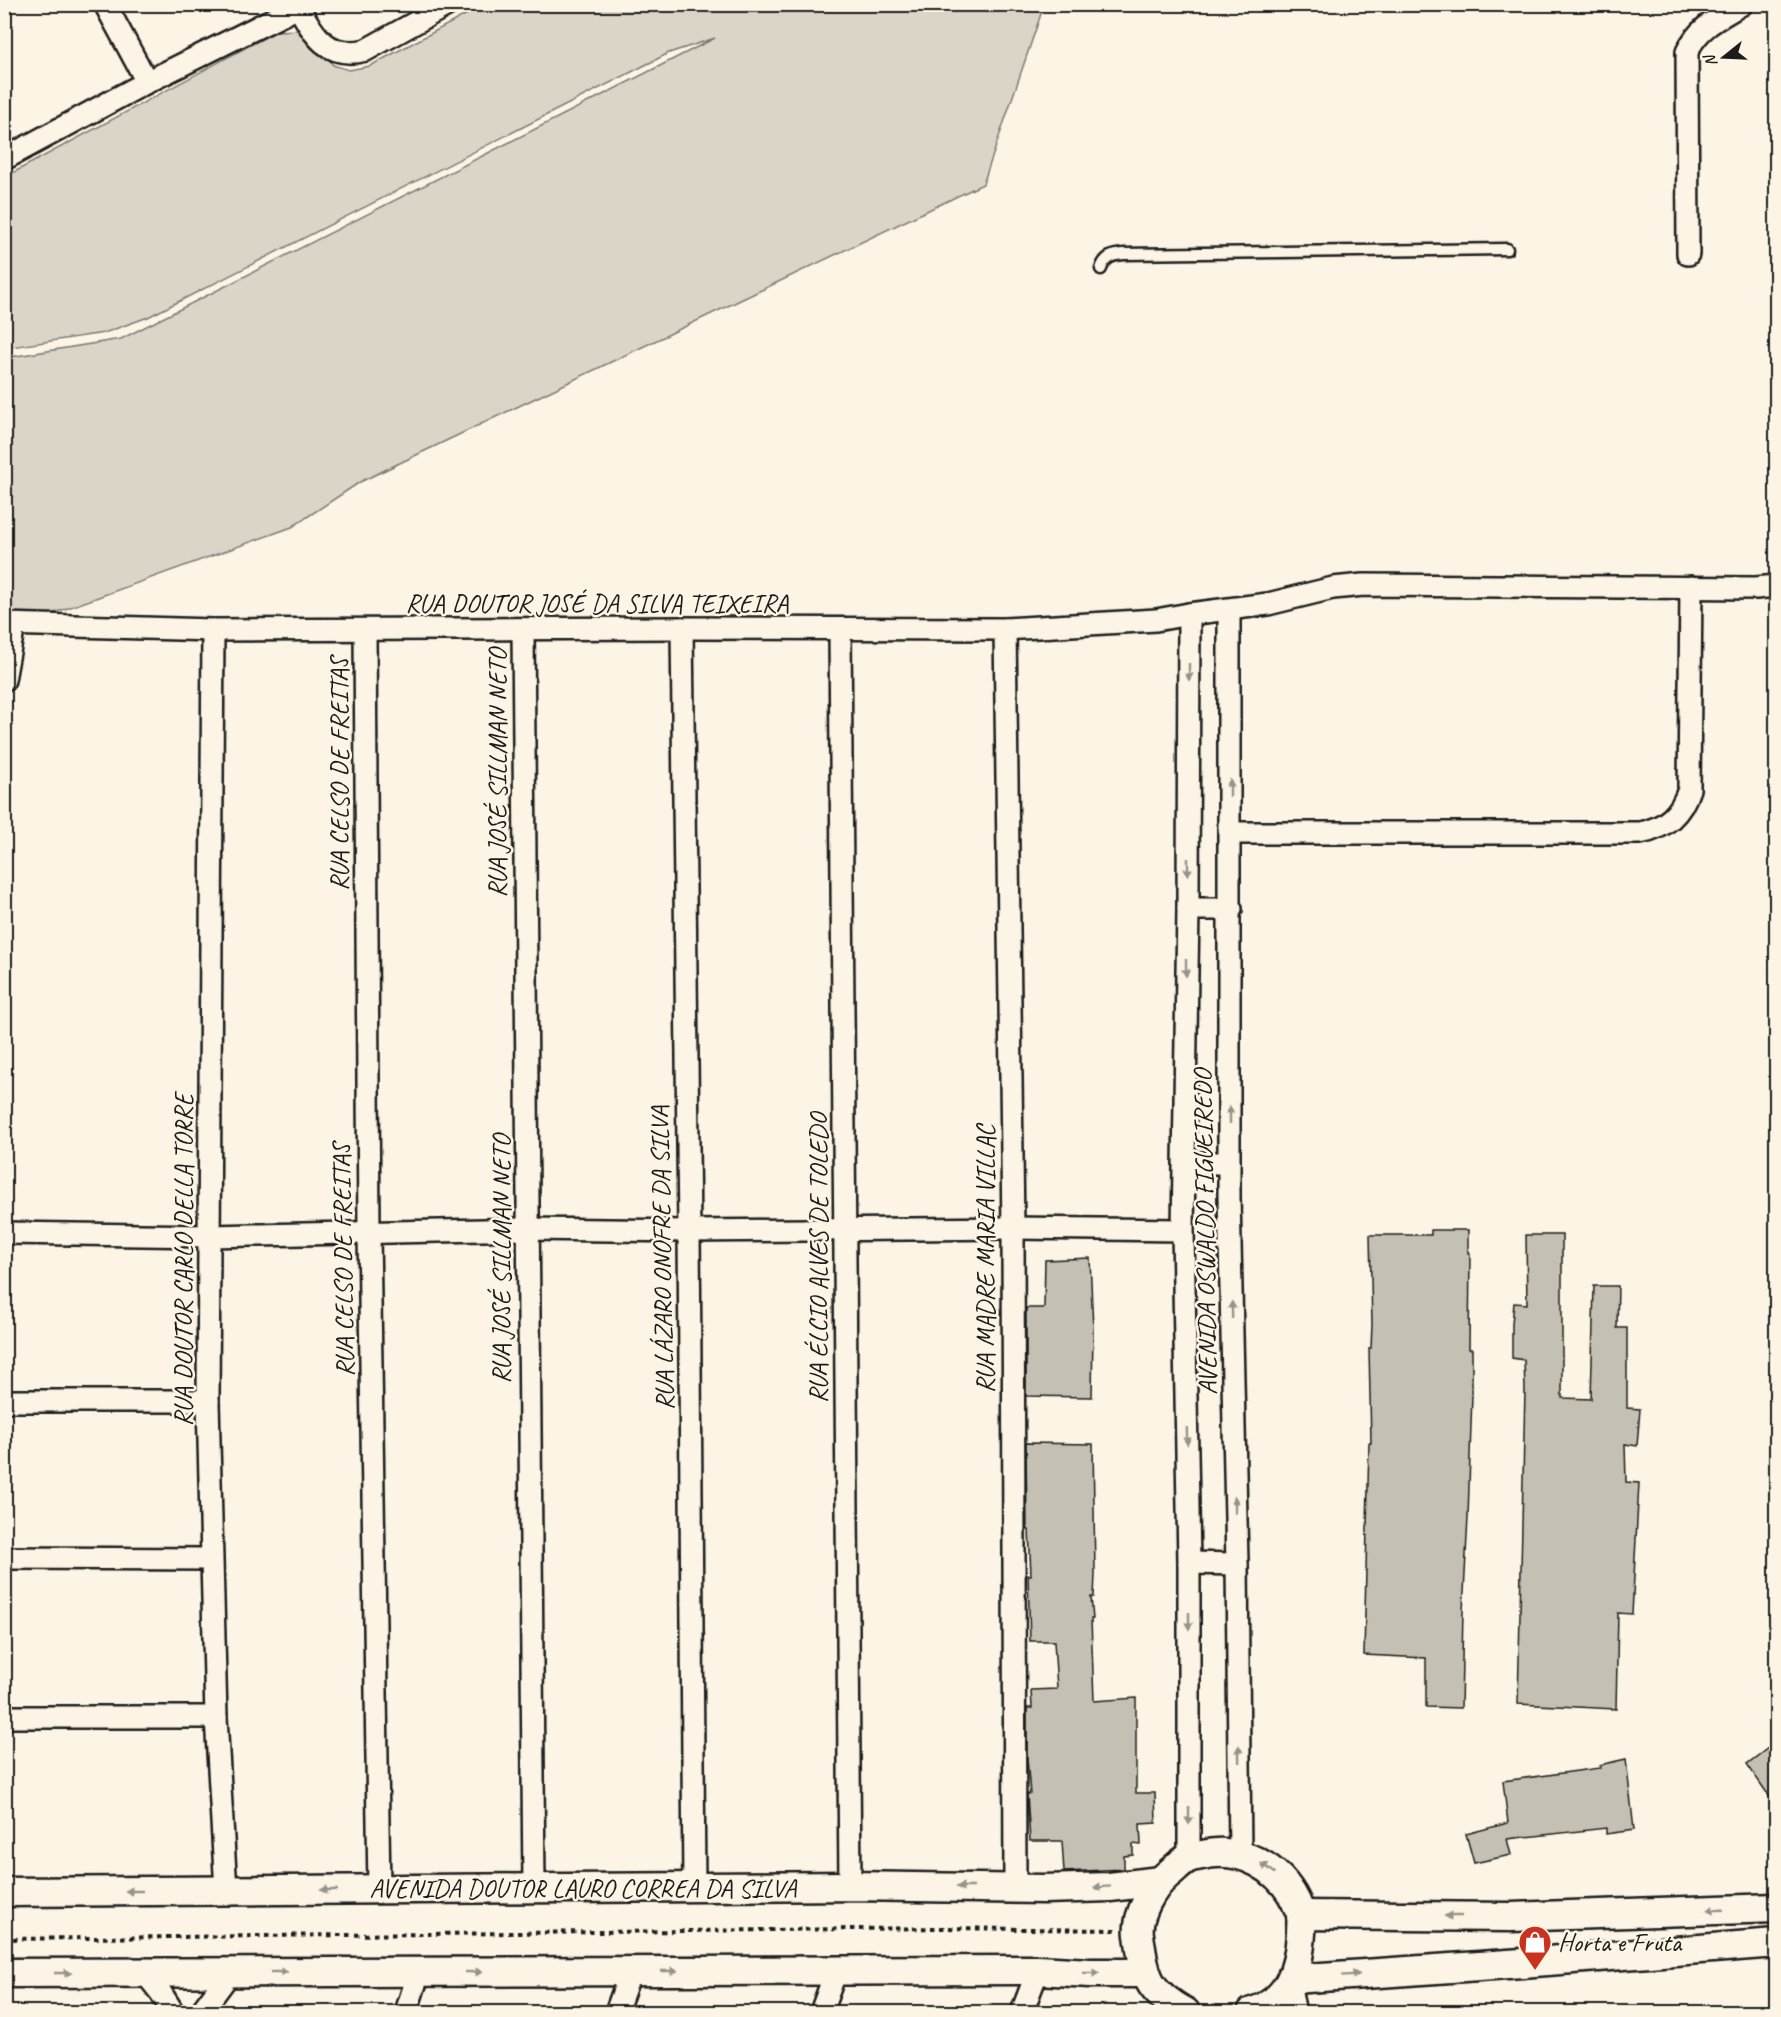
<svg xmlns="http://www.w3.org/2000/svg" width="1781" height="2017" font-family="Caveat,sans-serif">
	<rect width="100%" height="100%" fill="#fcf5e5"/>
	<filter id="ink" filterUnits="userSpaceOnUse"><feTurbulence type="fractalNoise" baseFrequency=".0167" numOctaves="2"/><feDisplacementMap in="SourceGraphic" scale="12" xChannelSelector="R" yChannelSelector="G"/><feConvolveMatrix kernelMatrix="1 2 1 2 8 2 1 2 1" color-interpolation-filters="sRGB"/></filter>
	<g filter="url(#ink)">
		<path fill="#dbd5c8" stroke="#7c7872" stroke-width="1.5" d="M 484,5 L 1044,5 L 983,184 L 360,482 L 292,527 L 32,621 L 5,619 L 5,358 L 121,339 L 715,38 L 669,53 L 148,317 L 104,333 L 5,348 L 5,177 L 277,31 L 302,30 L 317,41 L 333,65 L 349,70 L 370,66 Z"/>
		<g fill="#c4c0b3" stroke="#1c1c1c" stroke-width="1.5">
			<path d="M 1431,1230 L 1468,1230 L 1468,1253 L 1470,1253 L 1469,1349 L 1472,1349 L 1472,1394 L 1468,1517 L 1463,1611 L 1461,1708 L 1426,1707 L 1426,1658 L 1364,1655 L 1369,1443 L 1371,1443 L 1369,1348 L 1371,1348 L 1372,1325 L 1370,1235 L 1431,1235 Z"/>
			<path d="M 1526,1235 L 1562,1235 L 1562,1398 L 1591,1399 L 1594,1286 L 1618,1286 L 1617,1328 L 1627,1328 L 1627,1408 L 1640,1409 L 1637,1446 L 1625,1444 L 1626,1482 L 1639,1483 L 1632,1614 L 1618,1613 L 1616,1709 L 1518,1704 L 1525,1390 L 1524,1360 L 1512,1358 L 1512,1324 L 1514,1303 L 1527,1304 Z"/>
			<path d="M 1090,1258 L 1093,1330 L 1092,1397 L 1026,1396 L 1026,1308 L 1044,1308 L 1045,1260 Z"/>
			<path d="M 1026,1443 L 1093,1444 L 1095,1574 L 1094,1597 L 1091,1597 L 1093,1619 L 1091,1619 L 1094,1701 L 1136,1698 L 1136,1793 L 1155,1793 L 1156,1823 L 1140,1824 L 1141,1845 L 1133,1844 L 1133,1855 L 1124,1856 L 1124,1869 L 1064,1872 L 1062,1841 L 1030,1841 L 1028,1810 L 1027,1794 L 1030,1794 L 1027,1758 L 1027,1708 L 1032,1708 L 1031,1690 L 1057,1689 L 1054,1641 L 1030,1641 L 1028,1575 L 1031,1575 L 1029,1530 L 1027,1530 Z"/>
			<path d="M 1776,1742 L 1776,1806 L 1747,1764 Z"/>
			<path d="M 1626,1759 L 1634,1830 L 1606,1834 L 1606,1828 L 1507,1839 L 1511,1855 L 1474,1863 L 1466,1834 L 1508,1823 L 1503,1781 L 1600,1768 L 1599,1765 Z"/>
		</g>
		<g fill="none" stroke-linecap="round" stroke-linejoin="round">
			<defs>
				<path id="service" d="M 1101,269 C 1105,257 1112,255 1124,254 L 1507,249"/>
				<g id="minor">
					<path d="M 105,4 L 147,82"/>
					<path d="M 297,4 C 314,35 327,60 366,50 L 449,4"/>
					<path d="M 4,159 L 147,82 L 298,7"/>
					<path d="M 1688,254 L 1687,52 C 1698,27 1719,18 1742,4"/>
					<path d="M 1229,610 L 1229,1196 L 1237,1564 L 1240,1854"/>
					<path d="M 4,624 L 213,630 L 682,628 L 1005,629 L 1156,620 L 1189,614 L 1268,604 L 1333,588 L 1363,585 L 1756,588 L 1776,586"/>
					<path d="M 682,628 L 689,1231 L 694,1887"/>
					<path d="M 523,629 L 534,1888"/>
					<path d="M 1005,629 L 1013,1228 L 1015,1888"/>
					<path d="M 213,630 L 208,1401 L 216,1717 L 226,1891"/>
					<path d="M 365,630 L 369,1233 L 379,1889"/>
					<path d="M 840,630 L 850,1886"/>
					<path d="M 4,680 L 14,625"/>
					<path d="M 1230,833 L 1640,833 C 1666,828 1681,814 1689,789 L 1691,587"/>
					<path d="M 1188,909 L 1231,909"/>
					<path d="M 1185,1163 L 1229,1163"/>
					<path d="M 4,1233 L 210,1236 L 527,1229 L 689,1231 L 1013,1228 L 1183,1230"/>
					<path d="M 4,1401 L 208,1401"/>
					<path d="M 4,1558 L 211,1559"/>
					<path d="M 1189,1563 L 1237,1564"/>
					<path d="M 4,1717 L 216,1717"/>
					<path d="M 1189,1858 L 1189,1563 L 1183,1230 L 1188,909 L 1189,614"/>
					<path d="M 145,1973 L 161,1993 L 173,2012"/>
					<path d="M 1289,1985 L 1295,2012"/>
					<path d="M 201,2012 L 230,1973"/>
					<path d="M 406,2012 L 419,1972"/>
					<path d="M 616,2012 L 631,1971"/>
					<path d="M 821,2012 L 836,1971"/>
					<path d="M 1022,2012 L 1038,1970"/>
				</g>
				<g id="secondary">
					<path d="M 4,1892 L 850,1886 L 1044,1889 L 1110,1887 L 1160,1881"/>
					<path d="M 1301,1915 L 1511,1917 L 1776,1908"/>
					<path d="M 4,1973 L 1038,1970 L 1090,1973 L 1145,1973"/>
					<path d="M 1293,1979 L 1522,1963 L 1776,1943"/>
					<path d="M 1185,2012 C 1146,1990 1145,1976 1139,1935 C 1136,1915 1153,1887 1167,1875 C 1174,1870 1181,1861 1189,1858 C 1192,1856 1198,1856 1202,1855 C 1241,1846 1279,1867 1296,1902 C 1297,1906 1301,1911 1301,1915 C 1302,1920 1301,1928 1301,1933 C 1299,1969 1289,2001 1252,2012"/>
				</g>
			</defs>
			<use href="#service" stroke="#1c1c1c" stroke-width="15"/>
			<use href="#minor" stroke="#1c1c1c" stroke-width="26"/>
			<use href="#secondary" stroke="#1c1c1c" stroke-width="33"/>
			<path stroke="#1c1c1c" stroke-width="4" stroke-dasharray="4.5 4.5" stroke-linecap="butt" d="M 4,1939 L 938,1928 L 1117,1930"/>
			<use href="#service" stroke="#fcf5e5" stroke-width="10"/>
			<use href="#minor" stroke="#fcf5e5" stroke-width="21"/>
			<use href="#secondary" stroke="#fcf5e5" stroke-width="28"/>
		</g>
		<defs><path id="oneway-solid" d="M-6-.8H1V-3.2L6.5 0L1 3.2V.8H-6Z" transform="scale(1.5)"/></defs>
		<g fill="#97938b">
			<use href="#oneway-solid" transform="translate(1189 672) rotate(90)"/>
			<use href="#oneway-solid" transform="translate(1230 788) rotate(-90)"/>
			<use href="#oneway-solid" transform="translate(1188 867) rotate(90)"/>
			<use href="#oneway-solid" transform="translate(1186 968) rotate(90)"/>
			<use href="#oneway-solid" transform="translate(1230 1115) rotate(-90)"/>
			<use href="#oneway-solid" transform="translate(1232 1310) rotate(-91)"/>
			<use href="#oneway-solid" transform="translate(1187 1436) rotate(89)"/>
			<use href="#oneway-solid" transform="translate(1235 1505) rotate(-91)"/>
			<use href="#oneway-solid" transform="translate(1189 1621) rotate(90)"/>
			<use href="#oneway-solid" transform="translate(1239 1754) rotate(-91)"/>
			<use href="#oneway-solid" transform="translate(1189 1816) rotate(90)"/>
			<use href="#oneway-solid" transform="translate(1268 1868) rotate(-145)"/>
			<use href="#oneway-solid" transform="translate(965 1887) rotate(-180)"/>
			<use href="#oneway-solid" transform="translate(1102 1887) rotate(176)"/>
			<use href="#oneway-solid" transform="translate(329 1890) rotate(180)"/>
			<use href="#oneway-solid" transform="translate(134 1891) rotate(180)"/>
			<use href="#oneway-solid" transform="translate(1715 1910) rotate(178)"/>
			<use href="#oneway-solid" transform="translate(1453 1916) rotate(-180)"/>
			<use href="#oneway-solid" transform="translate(669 1971)"/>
			<use href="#oneway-solid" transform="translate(279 1972)"/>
			<use href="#oneway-solid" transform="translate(474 1972)"/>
			<use href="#oneway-solid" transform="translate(63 1973)"/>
			<use href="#oneway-solid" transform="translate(1091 1973) rotate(1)"/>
			<use href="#oneway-solid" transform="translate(1351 1975) rotate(-4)"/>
		</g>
	</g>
	<defs>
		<symbol id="shop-pin" viewBox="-11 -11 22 30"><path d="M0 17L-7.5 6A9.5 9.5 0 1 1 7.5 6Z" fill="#c8321e" stroke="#fcf5e5"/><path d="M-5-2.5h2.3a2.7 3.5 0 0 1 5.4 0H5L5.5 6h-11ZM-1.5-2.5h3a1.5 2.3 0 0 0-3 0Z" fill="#fff"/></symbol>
	</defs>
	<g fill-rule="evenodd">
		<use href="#shop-pin" x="1516" y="1923" width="38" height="52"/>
	</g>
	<g text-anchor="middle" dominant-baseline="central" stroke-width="5" stroke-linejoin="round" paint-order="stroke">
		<g font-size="26" fill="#1c1c1c" stroke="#fcf5e5">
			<text x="597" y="603">RUA DOUTOR JOSÉ DA SILVA TEIXEIRA</text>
			<text transform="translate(497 773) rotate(-90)">RUA JOSÉ SILLMAN NETO</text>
			<text transform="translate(339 774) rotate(-90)">RUA CELSO DE FREITAS</text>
			<text transform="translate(1205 1232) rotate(-91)">AVENIDA OSWALDO FIGUEIREDO</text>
			<text transform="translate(662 1258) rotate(-91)">RUA LÁZARO ONOFRE DA SILVA</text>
			<text transform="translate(818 1258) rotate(-90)">RUA ÉLCIO ALVES DE TOLEDO</text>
			<text transform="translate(501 1259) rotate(-90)">RUA JOSÉ SILLMAN NETO</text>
			<text transform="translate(985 1259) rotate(-90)">RUA MADRE MARIA VILLAC</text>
			<text transform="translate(183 1260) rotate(-90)">RUA DOUTOR CARLO DELLA TORRE</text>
			<text transform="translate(343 1260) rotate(-91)">RUA CELSO DE FREITAS</text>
			<text x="583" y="1888">AVENIDA DOUTOR LAURO CORREA DA SILVA</text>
		</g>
		<g font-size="26" fill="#1c1c1c" stroke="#fcf5e5" text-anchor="start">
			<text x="1558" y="1942">Horta e Fruta</text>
		</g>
	</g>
	<rect width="1781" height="2017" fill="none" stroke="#fcf5e5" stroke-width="24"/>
	<rect x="12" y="12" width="1757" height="1993" fill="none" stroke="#1c1c1c" stroke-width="2" filter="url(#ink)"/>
	<g transform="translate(1724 57) rotate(252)" stroke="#fcf5e5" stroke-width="4.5" paint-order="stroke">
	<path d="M0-4.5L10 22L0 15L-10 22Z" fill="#1c1c1c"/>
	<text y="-9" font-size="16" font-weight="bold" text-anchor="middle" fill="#1c1c1c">N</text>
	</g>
</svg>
